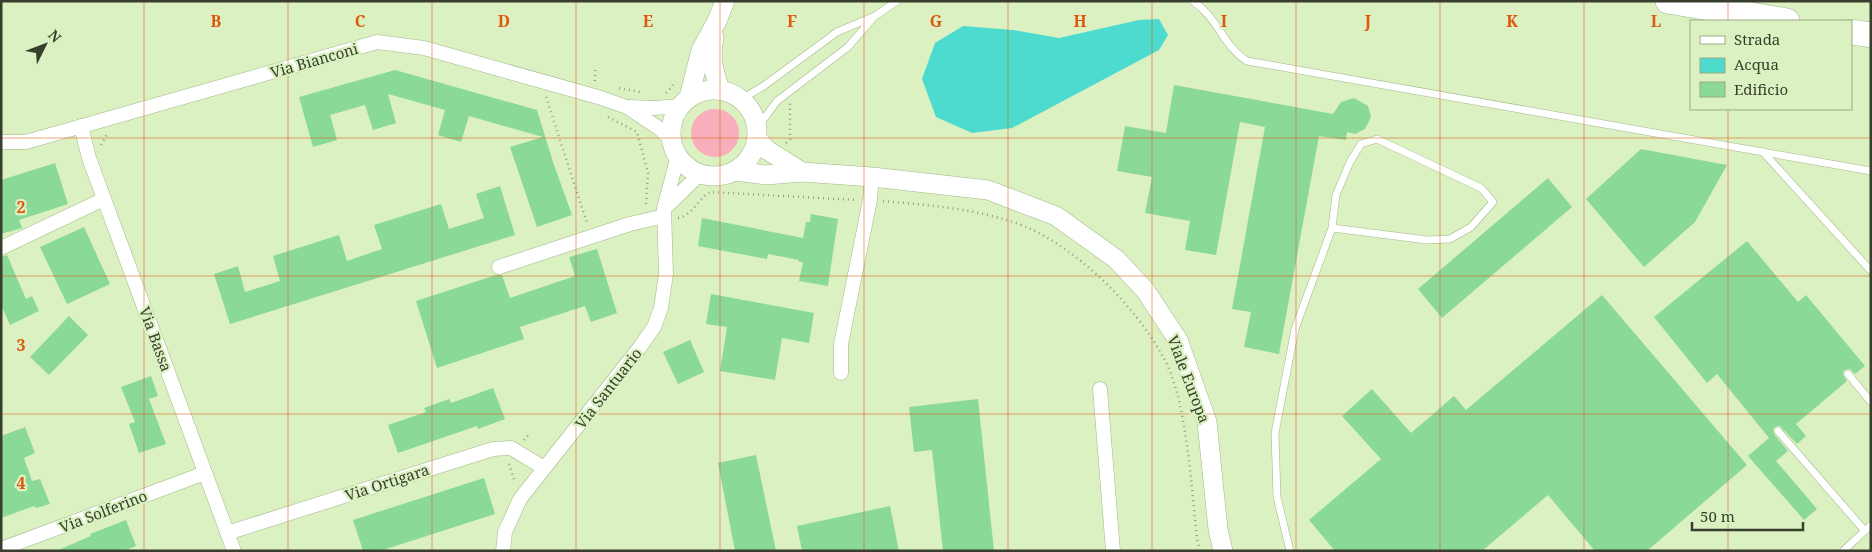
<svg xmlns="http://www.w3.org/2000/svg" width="1872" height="552" font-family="'Noto Serif',serif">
	<rect width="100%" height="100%" fill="#dbf1c1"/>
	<circle fill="#f8afbb" cx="715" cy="133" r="24"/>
	<path fill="#4ddacf" d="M 1159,19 L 1168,35 L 1159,50 L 1012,128 L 972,133 L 936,117 L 922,79 L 935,43 L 963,26 L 1013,30 L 1059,38 L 1139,20 Z"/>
	<g fill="#8bd997">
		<path d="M 395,70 L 537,110 L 553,162 L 572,215 L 537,227 L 510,147 L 543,137 L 469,116 L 461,142 L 438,135 L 445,110 L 388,94 L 396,123 L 373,130 L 365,105 L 330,115 L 337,140 L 313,147 L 299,97 Z"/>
		<path d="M 1174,85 L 1333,114 L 1341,102 L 1354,98 L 1368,106 L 1371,117 L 1365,129 L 1355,134 L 1347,132 L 1346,140 L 1319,136 L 1279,354 L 1244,347 L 1251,312 L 1232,309 L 1265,127 L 1240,122 L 1216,255 L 1185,250 L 1190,221 L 1145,213 L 1152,177 L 1117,171 L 1125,126 L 1166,133 Z"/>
		<path d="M 1641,149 L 1727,165 L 1695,222 L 1644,267 L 1586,199 Z"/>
		<path d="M 55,163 L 68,204 L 19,220 L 22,228 L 1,234 L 1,180 Z"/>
		<path d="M 1548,178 L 1572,207 L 1442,318 L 1418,289 Z"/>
		<path d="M 500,186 L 515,235 L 230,324 L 214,274 L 238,266 L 245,292 L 280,281 L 273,256 L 339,235 L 347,261 L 382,249 L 374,225 L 441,204 L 449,229 L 484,218 L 476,194 Z"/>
		<path d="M 811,214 L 838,219 L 828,286 L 799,281 L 803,262 L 799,262 L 799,260 L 768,254 L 767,259 L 698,246 L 702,218 L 803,238 L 806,222 L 810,222 Z"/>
		<path d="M 84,227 L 110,284 L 67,304 L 40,247 Z"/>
		<path d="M 1747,241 L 1798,302 L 1806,295 L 1865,366 L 1855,374 L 1850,369 L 1844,370 L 1843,375 L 1847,381 L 1796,424 L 1806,436 L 1797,444 L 1780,426 L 1777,426 L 1773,429 L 1774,434 L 1788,451 L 1776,461 L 1817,509 L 1804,520 L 1748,456 L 1769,438 L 1717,374 L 1707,383 L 1654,317 Z"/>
		<path d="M 597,249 L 617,313 L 591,322 L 585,306 L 520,327 L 524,339 L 437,368 L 416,301 L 496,275 L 502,275 L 510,298 L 575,276 L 569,257 Z"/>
		<path d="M 7,255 L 26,299 L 32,296 L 39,311 L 10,325 L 1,305 L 1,257 Z"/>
		<path d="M 711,294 L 814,313 L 809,343 L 782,338 L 775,380 L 720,371 L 727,327 L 706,324 Z"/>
		<path d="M 1602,295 L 1747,465 L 1647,551 L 1595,551 L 1548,495 L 1482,551 L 1335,551 L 1309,520 L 1381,459 L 1342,416 L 1372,389 L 1411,433 L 1454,396 L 1466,410 Z"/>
		<path d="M 69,316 L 88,335 L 49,375 L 30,357 Z"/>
		<path d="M 690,340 L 704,372 L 678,384 L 663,352 Z"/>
		<path d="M 151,376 L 158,396 L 149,399 L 166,444 L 139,453 L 129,424 L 135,422 L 121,387 Z"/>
		<path d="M 493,388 L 505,419 L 478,429 L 477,426 L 398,453 L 388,425 L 426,412 L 424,408 L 449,399 L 451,403 Z"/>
		<path d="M 978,399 L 994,551 L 943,551 L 932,450 L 914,452 L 909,407 Z"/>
		<path d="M 25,427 L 35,453 L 24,458 L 32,481 L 40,479 L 50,504 L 36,508 L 34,506 L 1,518 L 1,436 Z"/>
		<path d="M 756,455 L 776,551 L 735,551 L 718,463 Z"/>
		<path d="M 484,478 L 495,514 L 380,551 L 363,551 L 353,520 Z"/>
		<path d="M 890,506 L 899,551 L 802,551 L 797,526 Z"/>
		<path d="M 126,520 L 136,546 L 124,551 L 56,551 L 91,536 L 90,534 Z"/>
	</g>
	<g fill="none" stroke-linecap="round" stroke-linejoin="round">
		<defs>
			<g id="lane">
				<path d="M 1193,1 C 1218,18 1223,46 1247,61 L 1871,171"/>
				<path d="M 742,99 L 765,85 L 837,32 L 875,16 L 897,1"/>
				<path d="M 757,128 L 777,101 L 848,47 L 873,18"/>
				<path d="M 1763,152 L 1871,271"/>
				<path d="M 1848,374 L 1871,402"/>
				<path d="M 1778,431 L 1865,531"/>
				<path d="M 1290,551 L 1277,497 L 1275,433 L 1295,329 L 1332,228 L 1336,195 L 1350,162 L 1361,144 L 1377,139 L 1481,188 L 1493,202 L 1471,227 L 1450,239 L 1427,240 L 1332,228"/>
				<path d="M 1843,551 L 1871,525"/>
			</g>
			<g id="street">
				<path d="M 628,107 L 655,108 L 680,106"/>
				<path d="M 81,126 L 89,158 L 234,551"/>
				<path d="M 1,142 L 26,142 L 377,42 L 424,48 L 598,97 L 627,107 L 660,129 L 671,140"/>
				<path d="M 665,208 L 700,174"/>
				<path d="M 1,248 L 104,199"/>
				<path d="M 499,267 L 630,224 L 664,216"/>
				<path d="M 841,373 L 841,344 L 870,200 L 872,177"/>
				<path d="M 1100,389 L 1113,551"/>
				<path d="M 227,533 L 493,449 L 511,448 L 544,468"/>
				<path d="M 1,549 L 205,473"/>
				<path d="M 503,551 L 505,532 L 520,499 L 640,347 L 654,327 L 661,308 L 666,274 L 664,208 L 678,156"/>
			</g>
			<g id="secondary">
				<path d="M 714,37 C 710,59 713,69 720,90"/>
				<circle cx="714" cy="133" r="43"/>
				<path d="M 689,97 L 701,50 L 717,21 L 725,1"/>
				<path d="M 757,139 L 767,150 L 802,172"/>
				<path d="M 735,171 L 766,175 L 802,172 L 872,177 L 988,190 L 1056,216 L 1116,259 L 1145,290 L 1178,340 L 1207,422 L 1218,529 L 1223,551"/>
			</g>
			<g id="highway">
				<path d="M 1668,1 L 1787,21"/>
				<path d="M 1851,32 L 1871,35"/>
			</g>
		</defs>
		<use href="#lane" stroke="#a2b78a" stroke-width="8"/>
		<use href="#street" stroke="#a2b78a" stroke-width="15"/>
		<use href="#secondary" stroke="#a2b78a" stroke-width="20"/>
		<use href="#highway" stroke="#a2b78a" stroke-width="26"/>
		<g stroke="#8f9f7c" stroke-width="2.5" stroke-dasharray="1 4" stroke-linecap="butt">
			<path d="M 595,70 L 595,81"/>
			<path d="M 619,88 L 640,92"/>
			<path d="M 666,93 L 671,88 L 675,81"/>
			<path d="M 546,97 L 587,223"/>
			<path d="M 608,117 L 637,132 L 648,173 L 646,205"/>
			<path d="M 786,143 L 790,139 L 790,103"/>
			<path d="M 101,145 L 107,134"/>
			<path d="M 883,201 C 926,205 968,208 1010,221 C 1069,239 1134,303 1163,357 C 1170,368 1174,383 1178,396 C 1189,443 1192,491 1197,539 L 1200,551"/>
			<path d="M 678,218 C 693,215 698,199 710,192 L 857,200"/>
			<path d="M 524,440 L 526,437 L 530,435"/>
			<path d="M 509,464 L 515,482"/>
		</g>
		<use href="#lane" stroke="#fff" stroke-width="7"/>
		<use href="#street" stroke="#fff" stroke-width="14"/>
		<use href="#secondary" stroke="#fff" stroke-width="19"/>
		<use href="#highway" stroke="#fff" stroke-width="25"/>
	</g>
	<path fill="none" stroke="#df580e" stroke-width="1" stroke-opacity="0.55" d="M 144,1 L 144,551M 288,1 L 288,551M 432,1 L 432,551M 576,1 L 576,551M 720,1 L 720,551M 864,1 L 864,551M 1008,1 L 1008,551M 1152,1 L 1152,551M 1296,1 L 1296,551M 1440,1 L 1440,551M 1584,1 L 1584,551M 1728,1 L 1728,21M 1728,109 L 1728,551M 1,138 L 1871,138M 1,276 L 1871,276M 1,414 L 1871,414"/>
	<g text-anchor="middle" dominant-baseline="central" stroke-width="4.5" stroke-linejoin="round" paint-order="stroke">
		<g font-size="15" fill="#373f2c" stroke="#dbf1c1">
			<text transform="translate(314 60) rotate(-16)">Via Bianconi</text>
			<text transform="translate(156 339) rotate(70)">Via Bassa</text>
			<text transform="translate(1189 379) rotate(69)">Viale Europa</text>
			<text transform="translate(608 388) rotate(-52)">Via Santuario</text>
			<text transform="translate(387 482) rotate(-18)">Via Ortigara</text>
			<text transform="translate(103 511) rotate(-21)">Via Solferino</text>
		</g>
	</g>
	<g font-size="16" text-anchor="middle" font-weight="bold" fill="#df580e" stroke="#dbf1c1" stroke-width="4.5" stroke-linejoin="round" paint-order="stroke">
		<text x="216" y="27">B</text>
		<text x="360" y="27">C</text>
		<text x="504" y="27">D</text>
		<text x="648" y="27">E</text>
		<text x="792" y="27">F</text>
		<text x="936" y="27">G</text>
		<text x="1080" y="27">H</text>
		<text x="1224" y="27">I</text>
		<text x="1368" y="27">J</text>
		<text x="1512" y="27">K</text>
		<text x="1656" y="27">L</text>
		<text x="21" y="213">2</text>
		<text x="21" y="351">3</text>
		<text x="21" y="489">4</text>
	</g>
	<rect width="1872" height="552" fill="none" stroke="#373f2c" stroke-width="5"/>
	<rect x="1690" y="20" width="162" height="90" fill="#dbf1c1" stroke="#99aa85"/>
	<rect x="1700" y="36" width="25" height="8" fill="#ffffff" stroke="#99aa85"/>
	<text x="1734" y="45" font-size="15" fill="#373f2c">Strada</text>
	<rect x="1700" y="58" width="25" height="15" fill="#4ddacf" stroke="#99aa85"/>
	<text x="1734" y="70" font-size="15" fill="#373f2c">Acqua</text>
	<rect x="1700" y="82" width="25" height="15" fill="#8bd997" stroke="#99aa85"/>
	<text x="1734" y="95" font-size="15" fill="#373f2c">Edificio</text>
	<g transform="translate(45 45) rotate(48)" stroke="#dbf1c1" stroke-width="4" paint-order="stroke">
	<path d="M0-4L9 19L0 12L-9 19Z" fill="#373f2c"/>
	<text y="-8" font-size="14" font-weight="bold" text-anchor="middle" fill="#373f2c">N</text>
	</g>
	<path d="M1692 522v8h111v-8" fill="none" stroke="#373f2c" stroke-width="2.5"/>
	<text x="1700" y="522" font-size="15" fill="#373f2c" stroke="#dbf1c1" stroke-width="4" paint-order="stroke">50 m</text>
</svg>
